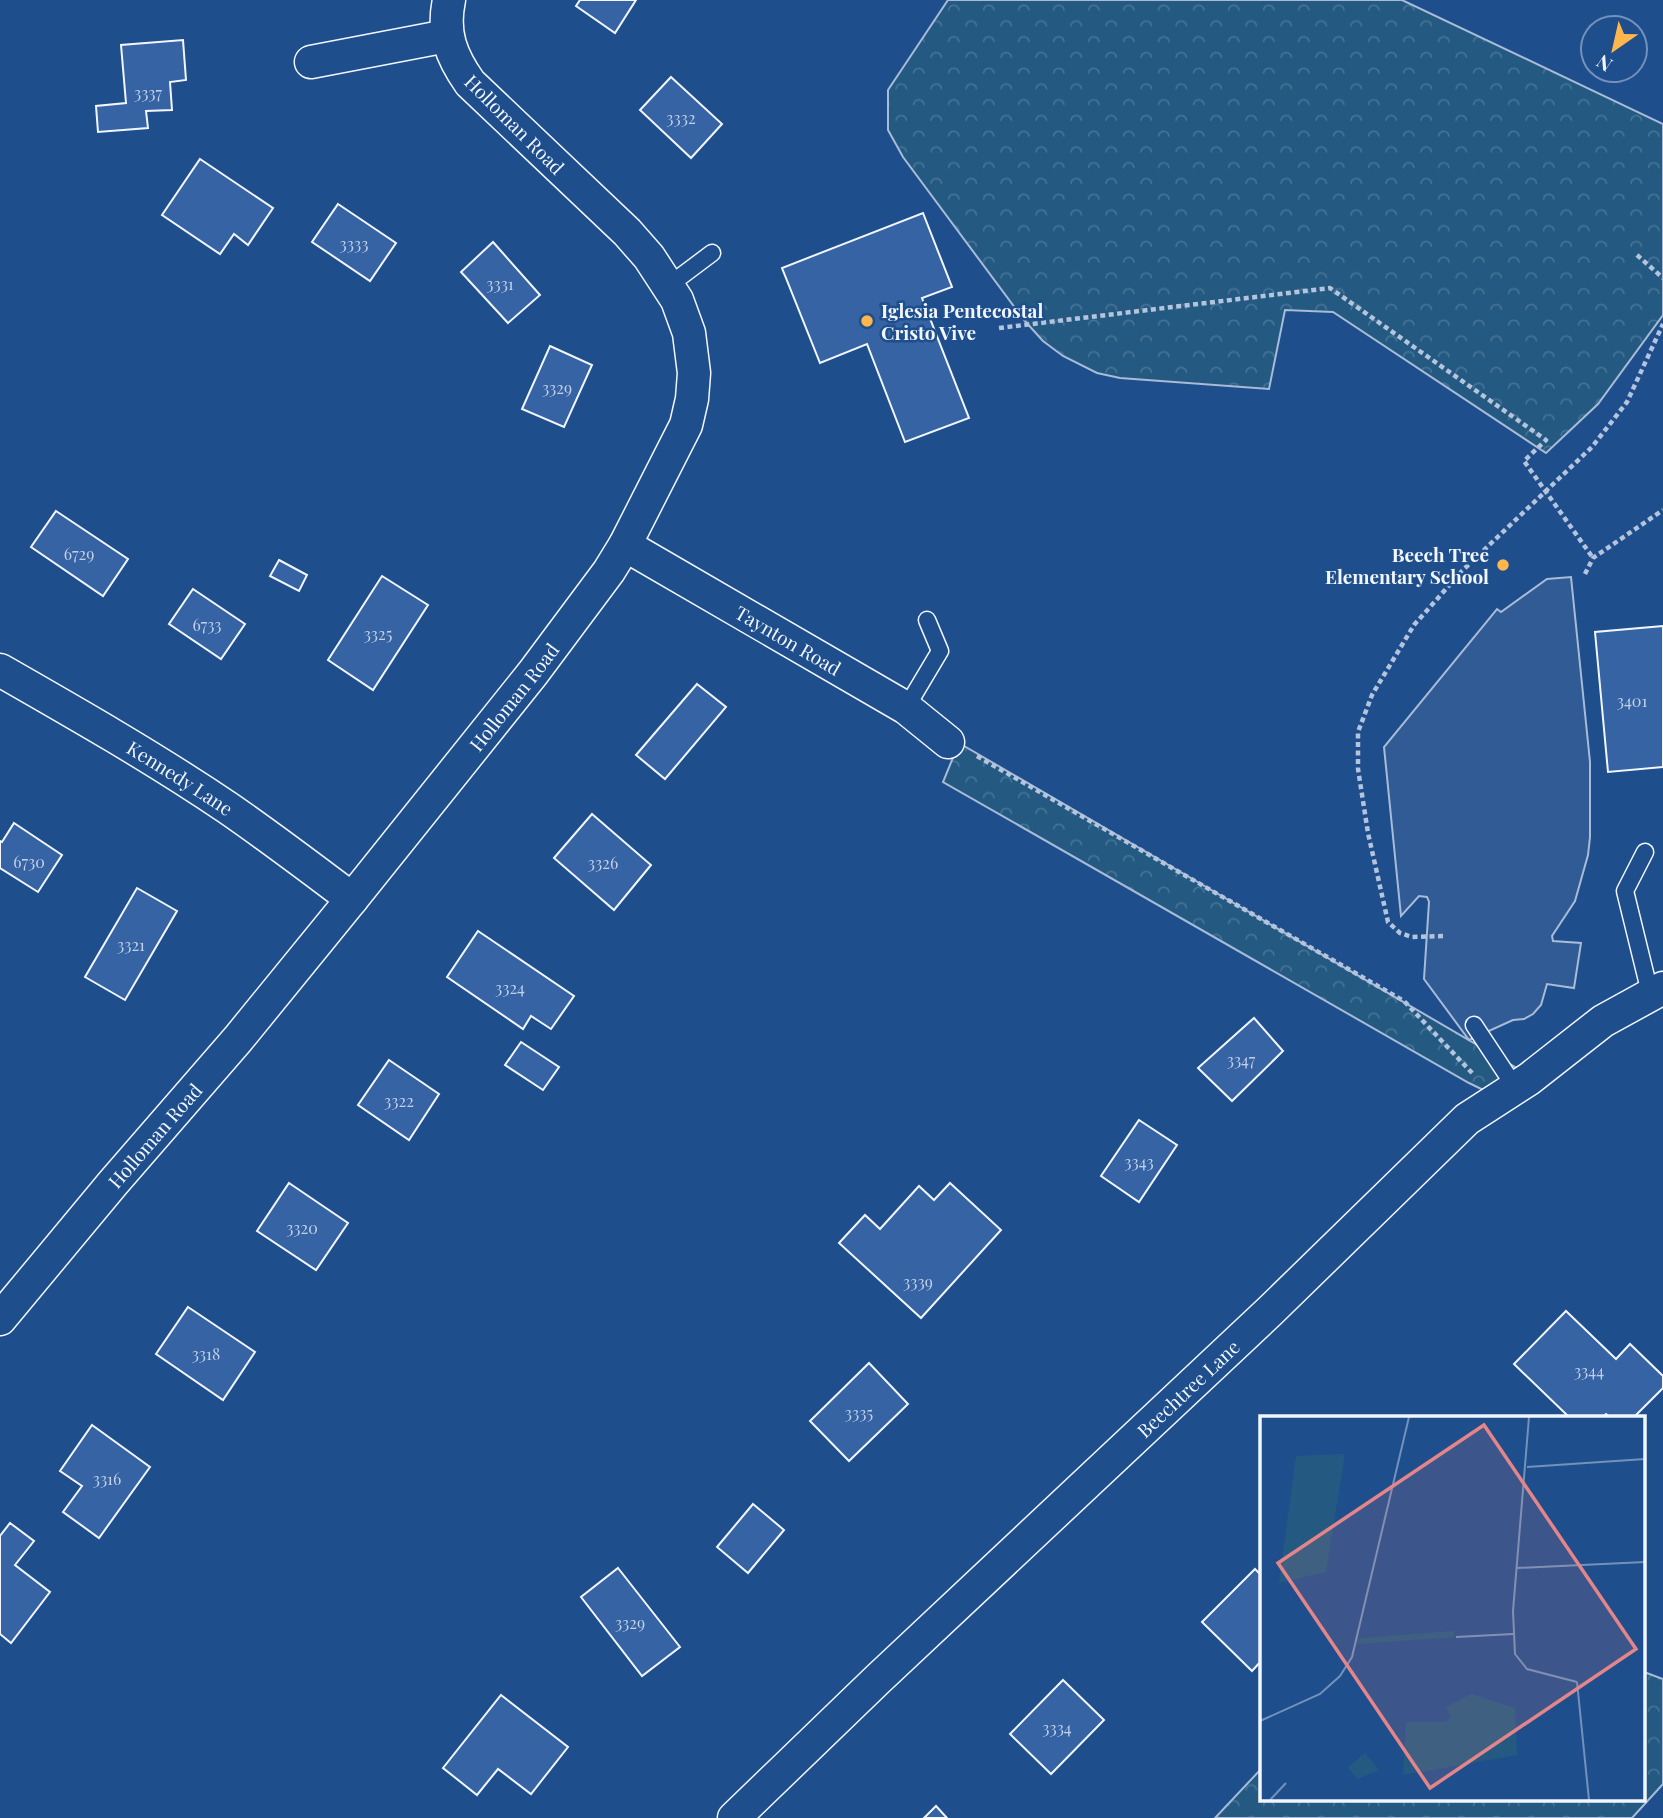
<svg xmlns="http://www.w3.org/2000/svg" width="1663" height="1818" font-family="'Playfair Display',serif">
	<defs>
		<pattern id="forest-crowns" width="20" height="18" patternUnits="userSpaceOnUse" patternTransform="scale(1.75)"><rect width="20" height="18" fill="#245a82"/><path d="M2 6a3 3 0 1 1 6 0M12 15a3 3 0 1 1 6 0" fill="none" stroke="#447295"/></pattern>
	</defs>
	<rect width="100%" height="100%" fill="#1f4e8c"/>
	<g fill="url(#forest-crowns)" stroke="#a8bbd7" stroke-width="2">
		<path d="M 948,0 L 1402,0 L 1663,124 L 1663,315 L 1598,404 L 1546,453 L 1333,312 L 1285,310 L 1269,389 L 1120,378 L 1097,373 L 1063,356 L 1043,341 L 1024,320 L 903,157 L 888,130 L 888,90 Z"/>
		<path d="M 959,743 L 1527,1074 L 1508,1102 L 1469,1083 L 943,782 Z"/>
		<path d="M 1644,1672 L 1663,1679 L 1663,1784 L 1632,1818 L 1215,1818 L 1262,1768 L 1262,1799 L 1644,1799 Z"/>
	</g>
	<path fill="#305b95" stroke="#a8bbd7" stroke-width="2" d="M 1571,577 L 1590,762 L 1590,837 L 1588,855 L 1575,901 L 1552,936 L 1553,941 L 1581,943 L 1574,988 L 1547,984 L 1541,1005 L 1533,1014 L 1524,1019 L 1513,1020 L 1469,1040 L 1424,979 L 1429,902 L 1427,897 L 1419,896 L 1401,916 L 1384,747 L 1497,609 L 1501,612 L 1547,579 Z"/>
	<g fill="#3563a3" stroke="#f2f6ff" stroke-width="2">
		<path d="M 580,0 L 636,0 L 615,33 L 576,6 Z"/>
		<path d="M 183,40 L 186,80 L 170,82 L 172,110 L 146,111 L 148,128 L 98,132 L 96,106 L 126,103 L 121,45 Z"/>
		<path d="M 671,77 L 722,124 L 691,158 L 640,110 Z"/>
		<path d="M 200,159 L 273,208 L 248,245 L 234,234 L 220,254 L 162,215 Z"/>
		<path d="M 338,204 L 396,243 L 370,281 L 312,242 Z"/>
		<path d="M 923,213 L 952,287 L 922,298 L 969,418 L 905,442 L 867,344 L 820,363 L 782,268 Z"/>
		<path d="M 493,242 L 540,295 L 508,323 L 461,272 Z"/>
		<path d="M 550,346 L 592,365 L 564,427 L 522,409 Z"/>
		<path d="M 56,511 L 128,559 L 103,596 L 31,547 Z"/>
		<path d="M 279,560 L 307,575 L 299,591 L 270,576 Z"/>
		<path d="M 382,576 L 428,605 L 373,690 L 328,660 Z"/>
		<path d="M 193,589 L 245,624 L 221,659 L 169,624 Z"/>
		<path d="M 1663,626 L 1663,767 L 1608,772 L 1595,632 Z"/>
		<path d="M 697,684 L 726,707 L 665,779 L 636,755 Z"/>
		<path d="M 592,814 L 651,865 L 614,910 L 554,858 Z"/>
		<path d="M 14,823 L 62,855 L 38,892 L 0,868 L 0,841 L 2,842 Z"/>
		<path d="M 137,888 L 177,911 L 125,1000 L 85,977 Z"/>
		<path d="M 478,931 L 574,996 L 551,1029 L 531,1016 L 523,1029 L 447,977 Z"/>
		<path d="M 1254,1018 L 1283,1051 L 1232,1101 L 1198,1068 Z"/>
		<path d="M 521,1042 L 559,1067 L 543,1090 L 505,1065 Z"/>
		<path d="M 389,1060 L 439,1094 L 409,1140 L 358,1105 Z"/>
		<path d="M 1139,1120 L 1177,1145 L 1139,1202 L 1101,1176 Z"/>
		<path d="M 289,1183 L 348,1223 L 316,1270 L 257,1231 Z"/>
		<path d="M 950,1183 L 1001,1230 L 921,1318 L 839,1243 L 865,1215 L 880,1229 L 919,1186 L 934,1200 Z"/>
		<path d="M 188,1307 L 255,1352 L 223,1400 L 156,1354 Z"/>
		<path d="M 1566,1311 L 1616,1359 L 1630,1344 L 1663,1376 L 1663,1388 L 1634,1417 L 1610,1417 L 1606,1414 L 1603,1417 L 1569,1417 L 1514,1364 Z"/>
		<path d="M 869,1363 L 908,1404 L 849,1461 L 810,1421 Z"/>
		<path d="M 92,1425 L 150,1467 L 99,1538 L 63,1512 L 82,1486 L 60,1471 Z"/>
		<path d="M 753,1504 L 784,1530 L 748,1573 L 717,1547 Z"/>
		<path d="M 10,1523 L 34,1541 L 15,1565 L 50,1592 L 11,1643 L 0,1634 L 0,1536 Z"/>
		<path d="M 618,1568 L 680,1647 L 642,1676 L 581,1597 Z"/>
		<path d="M 1255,1569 L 1262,1576 L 1262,1660 L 1252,1671 L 1202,1622 Z"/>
		<path d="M 1063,1680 L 1104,1720 L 1051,1774 L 1010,1734 Z"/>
		<path d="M 501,1695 L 568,1747 L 531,1794 L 498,1769 L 477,1795 L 443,1768 Z"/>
		<path d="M 936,1806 L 947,1818 L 924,1818 Z"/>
	</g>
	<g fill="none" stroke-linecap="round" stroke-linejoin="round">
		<defs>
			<g id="service">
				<path d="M 668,286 L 712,253"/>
				<path d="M 906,708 L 940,651 L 927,620"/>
				<path d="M 1645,852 L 1625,891 L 1650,993"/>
				<path d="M 1474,1025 L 1515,1087"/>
			</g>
			<g id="minor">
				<path d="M 311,62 L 447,36"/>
				<path id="s1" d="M 625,545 L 906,708 L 948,742"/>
				<path id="s2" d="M 0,670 C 77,714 154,758 228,808 C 270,837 311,868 352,899"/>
				<path id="s3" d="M 0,1319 L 113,1183 L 238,1039 L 352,899 L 533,673 L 609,571 L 625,545 L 686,425 L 692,399 L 694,373 L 689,333 L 677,300 L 649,257 L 627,232 L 470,83 C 451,56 442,33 449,0"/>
				<path id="s4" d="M 734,1818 L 877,1680 L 1269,1312 L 1467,1119 L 1529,1079 L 1603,1021 L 1663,988"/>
			</g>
		</defs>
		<use href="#service" stroke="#f2f6ff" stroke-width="19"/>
		<use href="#minor" stroke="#f2f6ff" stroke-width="35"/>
		<g stroke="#b3c4dc" stroke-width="4.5" stroke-dasharray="5 3.5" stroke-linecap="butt">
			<path d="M 1637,255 L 1663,278"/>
			<path d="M 999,328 L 1330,288 L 1546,440 L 1524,461 L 1593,558"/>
			<path d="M 1585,574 L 1593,558 L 1663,510"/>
			<path d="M 977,756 L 1404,1001 L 1474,1075"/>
			<path d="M 1443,936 L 1412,937 L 1400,933 L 1388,922 L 1368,833 L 1358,769 L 1358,732 L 1372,695 L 1414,625 L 1462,571 L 1592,447 L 1627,402 L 1663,324"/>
		</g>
		<use href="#service" stroke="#1f4e8c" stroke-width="16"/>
		<use href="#minor" stroke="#1f4e8c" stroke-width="32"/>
	</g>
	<g fill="#ffb74d" stroke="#1f4e8c" stroke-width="2.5">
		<circle cx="867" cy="321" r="7"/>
		<circle cx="1503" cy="565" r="7"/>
	</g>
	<g text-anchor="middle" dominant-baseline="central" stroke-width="5" stroke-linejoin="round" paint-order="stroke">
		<g font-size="16" fill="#c3d1e8">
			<text x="148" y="92">3337</text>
			<text x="681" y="117">3332</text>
			<text x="354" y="243">3333</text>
			<text x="500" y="283">3331</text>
			<text x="557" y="387">3329</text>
			<text x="79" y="553">6729</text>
			<text x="207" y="624">6733</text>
			<text x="378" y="633">3325</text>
			<text x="1632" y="700">3401</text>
			<text x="29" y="861">6730</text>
			<text x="603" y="862">3326</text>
			<text x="131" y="944">3321</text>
			<text x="510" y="987">3324</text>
			<text x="1241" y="1059">3347</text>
			<text x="399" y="1100">3322</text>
			<text x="1139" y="1161">3343</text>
			<text x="302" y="1227">3320</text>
			<text x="918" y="1281">3339</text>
			<text x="206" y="1353">3318</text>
			<text x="1589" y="1370">3344</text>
			<text x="859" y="1412">3335</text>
			<text x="107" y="1478">3316</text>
			<text x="630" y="1622">3329</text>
			<text x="1057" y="1727">3334</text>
		</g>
		<g font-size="19" fill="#f2f6ff" stroke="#1f4e8c">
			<text transform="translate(515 124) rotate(45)">Holloman Road</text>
			<text stroke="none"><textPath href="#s1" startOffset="189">Taynton Road</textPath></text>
			<text stroke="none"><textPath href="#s3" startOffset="807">Holloman Road</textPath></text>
			<text stroke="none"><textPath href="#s2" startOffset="210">Kennedy Lane</textPath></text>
			<text stroke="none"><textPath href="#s3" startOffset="240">Holloman Road</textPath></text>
			<text stroke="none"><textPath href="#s4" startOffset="625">Beechtree Lane</textPath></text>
		</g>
		<g font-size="19" font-weight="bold" fill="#f2f6ff" stroke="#1f4e8c" text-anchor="start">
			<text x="881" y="310">Iglesia Pentecostal<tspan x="881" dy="22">Cristo Vive</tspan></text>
			<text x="1489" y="554" text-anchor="end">Beech Tree<tspan x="1489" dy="22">Elementary School</tspan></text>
		</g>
	</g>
	<g transform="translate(1260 1416)">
		<rect width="385" height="385" fill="#1f4e8c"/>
		<path d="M 85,38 L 66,156 L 19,167 L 36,40 ZM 194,215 L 195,221 L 97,228 L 97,223 L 103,222 ZM 211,278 L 255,292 L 257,339 L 143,359 L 146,306 L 185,306 L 191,302 L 186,291 Z" fill="#245a82"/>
		<path d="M 105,337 L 119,354 L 97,363 L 88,351 Z" fill="#245a82"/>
		<path fill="none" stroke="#7391ba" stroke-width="2" d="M 269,1 L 253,195 L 255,238 L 267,253 L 317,266M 267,51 L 385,43M 257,152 L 385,146M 196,221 L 253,218M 317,266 L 329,384M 0,305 L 60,278 L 80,260 L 92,241 L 149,1M 10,384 L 26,367"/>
		<path fill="#e38589" fill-opacity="0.15" stroke="#e38589" stroke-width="3.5" d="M 224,9 L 376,233 L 170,372 L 18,147 Z"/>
		<rect width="385" height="385" fill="none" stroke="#f2f6ff" stroke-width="3.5"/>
	</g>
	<g transform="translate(1614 49) rotate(214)"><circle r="33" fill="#1f4e8c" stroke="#7391ba" stroke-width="2"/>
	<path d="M0-5L12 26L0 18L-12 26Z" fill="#ffb74d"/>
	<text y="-10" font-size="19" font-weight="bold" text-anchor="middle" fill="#f2f6ff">N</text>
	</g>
</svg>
